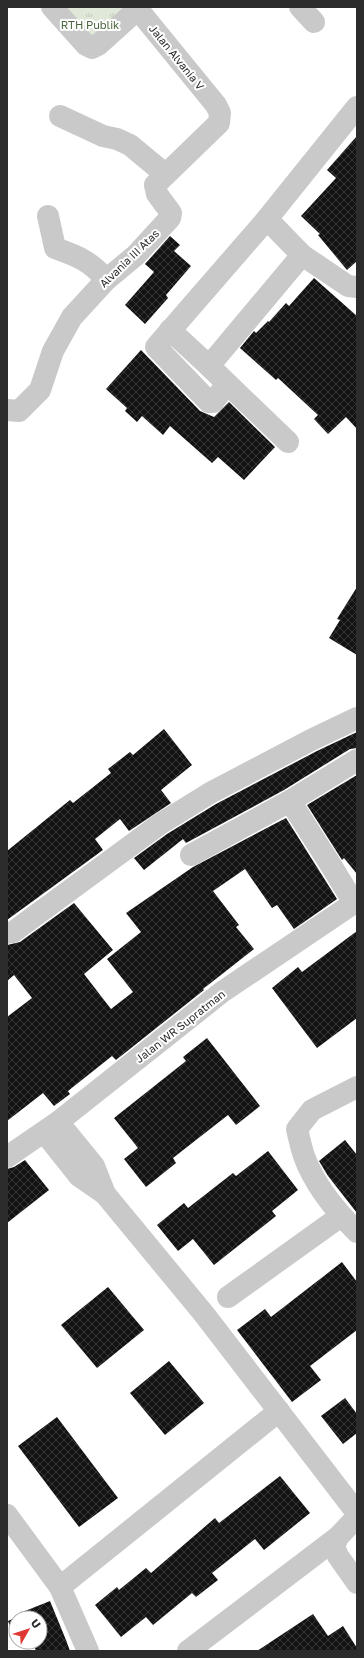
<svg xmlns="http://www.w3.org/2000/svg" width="364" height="1658" font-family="'Golos Text',sans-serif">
	<defs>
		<pattern id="park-tufts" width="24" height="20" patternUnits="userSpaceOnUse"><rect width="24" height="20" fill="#e0e9d9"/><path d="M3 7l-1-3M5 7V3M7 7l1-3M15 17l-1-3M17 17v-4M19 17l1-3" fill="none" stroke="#c0c8ba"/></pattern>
		<pattern id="building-cross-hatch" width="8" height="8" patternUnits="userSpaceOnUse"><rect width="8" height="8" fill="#131313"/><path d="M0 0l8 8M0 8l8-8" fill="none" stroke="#363636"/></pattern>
	</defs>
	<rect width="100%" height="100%" fill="#fff"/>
	<path fill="url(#park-tufts)" d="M 63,7 L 133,7 L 86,45 Z"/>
	<g fill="url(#building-cross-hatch)">
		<path d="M 357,136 L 357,261 L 347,270 L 318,235 L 320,234 L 301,216 L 336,178 L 327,170 Z"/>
		<path d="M 170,236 L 180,245 L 174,251 L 191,266 L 166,295 L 168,298 L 145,324 L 125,305 L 154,272 L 145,264 Z"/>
		<path d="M 314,278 L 357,316 L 357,429 L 346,417 L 328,434 L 314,419 L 318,415 L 278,378 L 276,380 L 240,348 L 254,331 L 256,333 L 268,321 L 269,322 L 286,303 L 289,306 Z"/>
		<path d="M 141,350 L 200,411 L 214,417 L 229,402 L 275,447 L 244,480 L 218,457 L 212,463 L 170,426 L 163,435 L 142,416 L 137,422 L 125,411 L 127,408 L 106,389 Z"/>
		<path d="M 357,587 L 357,655 L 329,638 L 340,620 L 337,619 Z"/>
		<path d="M 164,729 L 192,765 L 161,790 L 171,803 L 129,831 L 120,819 L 95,839 L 103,850 L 7,920 L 7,851 L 70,800 L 73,803 L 111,773 L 108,769 L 130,752 L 133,755 Z"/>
		<path d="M 357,732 L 357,748 L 350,749 L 284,790 L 186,843 L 183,839 L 144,870 L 134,858 L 167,834 L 216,804 L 317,751 Z"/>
		<path d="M 357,775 L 357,874 L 344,858 L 342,860 L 307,805 Z"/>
		<path d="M 286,818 L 337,899 L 294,929 L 277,905 L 272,908 L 245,869 L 213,891 L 239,925 L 236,927 L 254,949 L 203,989 L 204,990 L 116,1060 L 112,1056 L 68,1091 L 70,1094 L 54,1106 L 43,1093 L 7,1121 L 7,1017 L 32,998 L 14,975 L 7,981 L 7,945 L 20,942 L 74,903 L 113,950 L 84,974 L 111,1009 L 133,992 L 107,959 L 141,932 L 126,913 L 193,867 Z"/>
		<path d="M 357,931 L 357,1018 L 317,1048 L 272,988 L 298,967 L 302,972 Z"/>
		<path d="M 207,1038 L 260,1106 L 236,1125 L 228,1115 L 173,1158 L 176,1163 L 146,1187 L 124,1159 L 138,1148 L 114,1118 L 186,1061 L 183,1057 Z"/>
		<path d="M 345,1140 L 357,1155 L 357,1213 L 328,1176 L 319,1161 Z"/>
		<path d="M 268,1151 L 298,1190 L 272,1211 L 276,1216 L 214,1265 L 193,1239 L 178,1251 L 157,1225 L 184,1203 L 188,1208 L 233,1173 L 236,1176 Z"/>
		<path d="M 25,1160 L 49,1190 L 7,1223 L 7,1169 L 14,1167 Z"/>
		<path d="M 342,1262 L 357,1282 L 357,1330 L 310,1366 L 321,1380 L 292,1402 L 237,1330 L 265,1309 L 271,1317 Z"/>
		<path d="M 108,1287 L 144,1330 L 97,1368 L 61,1325 Z"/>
		<path d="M 169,1361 L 204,1403 L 165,1435 L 130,1393 Z"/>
		<path d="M 345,1398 L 357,1414 L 357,1433 L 343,1444 L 321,1416 Z"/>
		<path d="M 57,1417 L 118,1498 L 79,1527 L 18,1446 Z"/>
		<path d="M 280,1476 L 310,1513 L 264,1550 L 255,1539 L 212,1573 L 218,1580 L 196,1597 L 192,1593 L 153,1625 L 146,1617 L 121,1637 L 95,1605 L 117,1587 L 119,1590 L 146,1568 L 151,1573 L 215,1518 L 219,1523 Z"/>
		<path d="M 50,1601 L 66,1640 L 70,1651 L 36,1651 L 33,1642 L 40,1642 L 40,1618 L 16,1618 L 16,1636 L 14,1637 L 8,1621 L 21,1615 L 20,1613 Z"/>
		<path d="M 313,1614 L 328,1636 L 343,1626 L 357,1648 L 357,1651 L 257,1651 Z"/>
	</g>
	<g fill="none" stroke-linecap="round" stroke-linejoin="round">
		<g stroke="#c9c9c9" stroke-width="22">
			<path d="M 52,7 L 86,45 L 92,48 L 98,45 L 138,9"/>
			<path d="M 300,7 L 314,22"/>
			<path d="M 60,116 L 103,136 L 117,139 L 130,145 L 165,174"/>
			<path d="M 48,216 L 55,248 C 77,256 91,261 106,280"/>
			<path d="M 267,219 L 357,107"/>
			<path d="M 170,330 L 209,366"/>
			<path d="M 227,384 L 213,402 L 209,402 L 156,347 L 267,219 L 302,255 L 348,286 L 357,287"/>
			<path d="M 7,410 L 19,411 L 40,390 L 53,351 L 72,317 L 106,280 L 136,255 L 170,218 L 171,213 L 157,194 L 155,185 L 219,123 L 220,113 L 216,105 L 136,7"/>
			<path d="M 288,442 L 209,366 L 302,255"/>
			<path d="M 290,801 L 332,867 L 354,903"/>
			<path d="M 191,855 L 290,801 L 357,760"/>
			<path d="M 7,933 L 13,932 L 160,824 L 210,793 L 311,740 L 357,718"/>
			<path d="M 357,1087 L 312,1110 L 297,1129 C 299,1138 301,1147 304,1156 C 314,1184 336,1211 357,1232"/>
			<path d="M 58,1122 L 94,1166 L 105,1194"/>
			<path d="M 44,1132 L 79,1176 L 105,1194 L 204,1314 L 357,1513"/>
			<path d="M 7,1157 L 58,1122 L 222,992 L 357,901"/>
			<path d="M 228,1297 L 341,1216"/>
			<path d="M 7,1515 L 60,1587 L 88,1651"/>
			<path d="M 357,1517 L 338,1537 L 334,1546 L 338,1556 L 357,1583"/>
			<path d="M 60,1587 L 279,1411"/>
			<path d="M 188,1651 L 338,1537"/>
		</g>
	</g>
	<g text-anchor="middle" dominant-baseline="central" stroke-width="4" stroke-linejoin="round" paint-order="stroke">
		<g font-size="11" fill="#4a653b" stroke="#fff">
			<text x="90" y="24">RTH Publik</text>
		</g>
		<g font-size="11" fill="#2c2c2c" stroke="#fff">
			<text transform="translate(177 57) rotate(51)">Jalan Alvania V</text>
			<text transform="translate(129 258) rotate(-44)">Alvania III Atas</text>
			<text transform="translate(180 1026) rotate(-38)">Jalan WR Supratman</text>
		</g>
	</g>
	<rect width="364" height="1658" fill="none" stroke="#2c2c2c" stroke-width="16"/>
	<g transform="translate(28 1630) rotate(51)"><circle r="19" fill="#ffffff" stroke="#ababab"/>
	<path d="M0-3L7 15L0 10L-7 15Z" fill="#df3731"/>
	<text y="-6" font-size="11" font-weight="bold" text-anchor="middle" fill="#2c2c2c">U</text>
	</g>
</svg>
